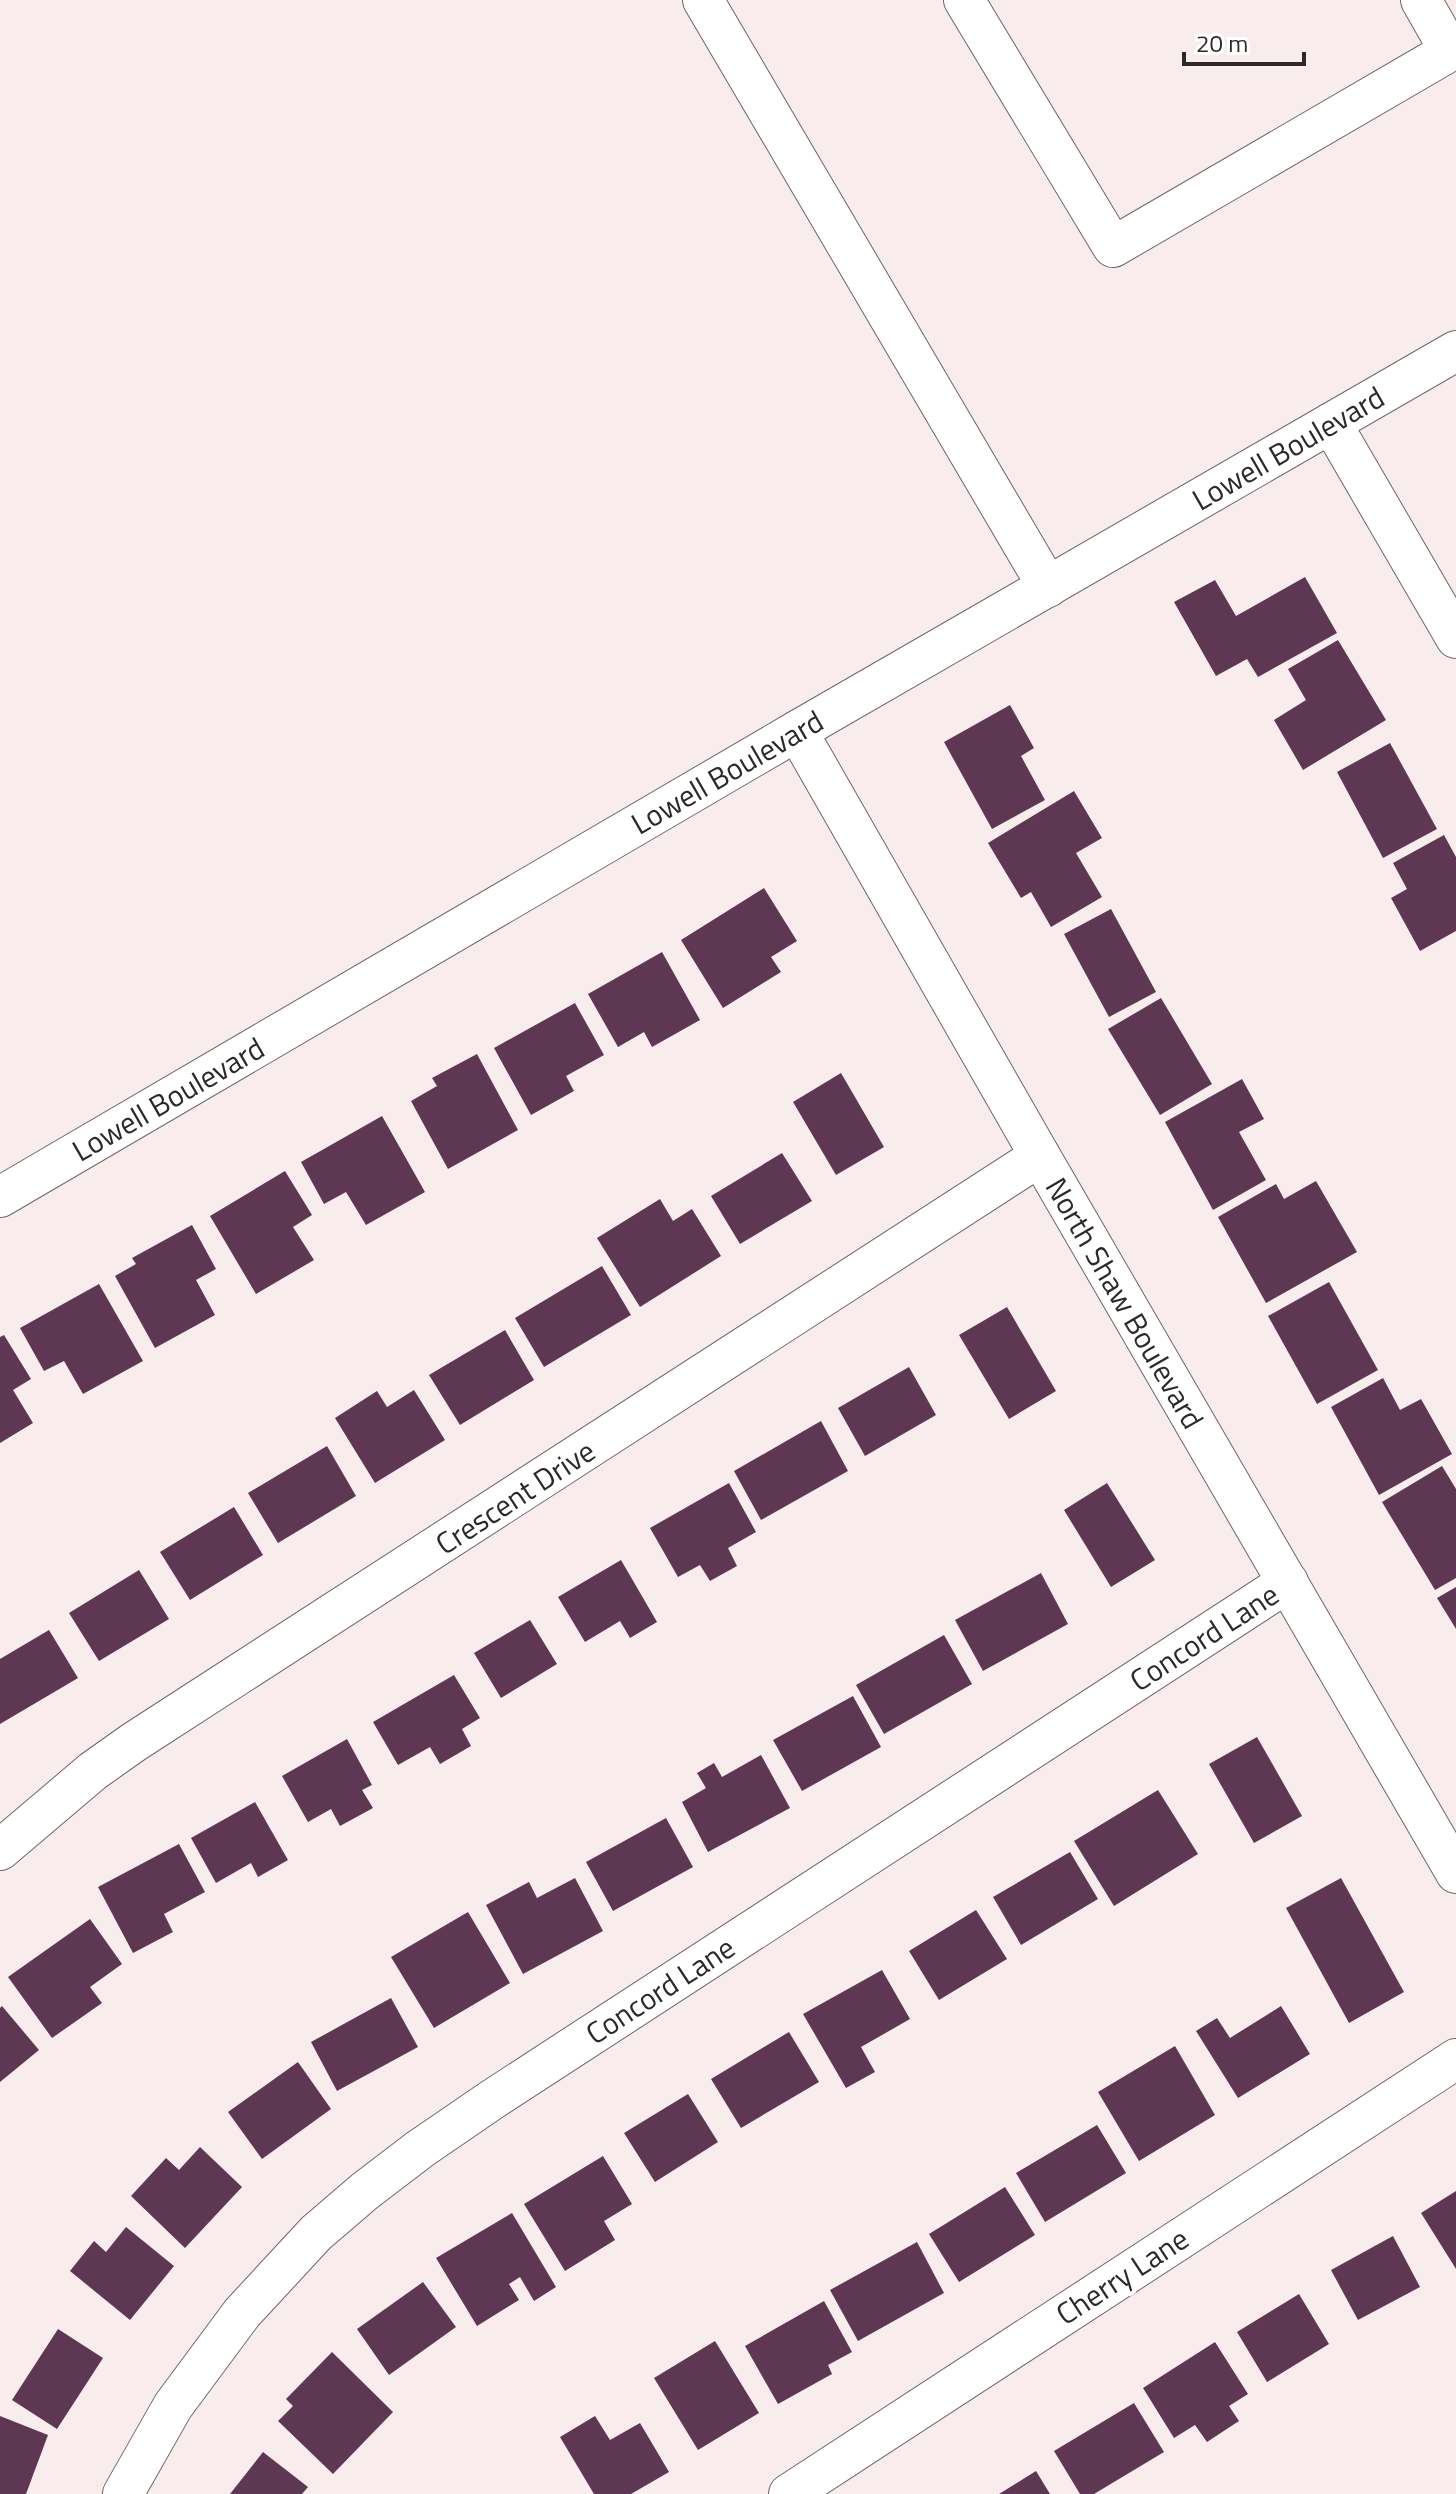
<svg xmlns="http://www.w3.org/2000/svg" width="1456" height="2494" font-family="'Titillium Web',sans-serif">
	<rect width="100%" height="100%" fill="#f8eced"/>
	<g fill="#5e3853">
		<path d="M 1305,577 L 1337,633 L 1258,677 L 1247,659 L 1216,676 L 1174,602 L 1215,580 L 1236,616 Z"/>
		<path d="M 1338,640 L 1386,720 L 1303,770 L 1274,720 L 1306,700 L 1288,669 Z"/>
		<path d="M 1010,705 L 1034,748 L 1021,756 L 1045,800 L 992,829 L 944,742 Z"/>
		<path d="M 1390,743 L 1437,829 L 1383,858 L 1337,772 Z"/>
		<path d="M 1074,791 L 1102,838 L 1076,853 L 1102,897 L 1051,927 L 1031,892 L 1021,898 L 988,843 Z"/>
		<path d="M 1444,835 L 1456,857 L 1456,931 L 1420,951 L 1391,898 L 1407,889 L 1393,863 Z"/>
		<path d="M 764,888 L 797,941 L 771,957 L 781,972 L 723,1008 L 681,940 Z"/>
		<path d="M 1111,909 L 1156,992 L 1109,1017 L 1064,934 Z"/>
		<path d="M 662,952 L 700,1020 L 652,1047 L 644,1032 L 618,1047 L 588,994 Z"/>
		<path d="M 1161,998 L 1212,1084 L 1160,1115 L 1108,1029 Z"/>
		<path d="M 575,1003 L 604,1055 L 566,1076 L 574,1091 L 531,1115 L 494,1048 Z"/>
		<path d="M 477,1054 L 518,1130 L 448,1169 L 411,1101 L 437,1086 L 432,1078 Z"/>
		<path d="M 841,1073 L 884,1147 L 836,1175 L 793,1102 Z"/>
		<path d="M 1242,1079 L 1264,1119 L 1239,1132 L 1266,1180 L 1213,1210 L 1165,1122 Z"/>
		<path d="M 382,1116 L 425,1192 L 366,1225 L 346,1192 L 324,1204 L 301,1162 Z"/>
		<path d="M 782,1153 L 812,1201 L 740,1244 L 711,1196 Z"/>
		<path d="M 285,1171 L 312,1215 L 293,1227 L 314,1260 L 256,1294 L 210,1216 Z"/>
		<path d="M 1316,1181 L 1357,1252 L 1266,1303 L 1218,1217 L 1276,1184 L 1284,1199 Z"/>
		<path d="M 660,1199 L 673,1221 L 692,1209 L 721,1256 L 640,1307 L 597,1238 Z"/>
		<path d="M 192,1225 L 216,1269 L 196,1280 L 215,1315 L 155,1348 L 115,1276 L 136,1264 L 132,1258 Z"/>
		<path d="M 602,1266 L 631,1315 L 544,1367 L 515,1318 Z"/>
		<path d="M 1329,1282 L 1378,1370 L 1317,1404 L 1268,1316 Z"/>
		<path d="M 99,1284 L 143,1361 L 83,1394 L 64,1361 L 44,1371 L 20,1328 Z"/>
		<path d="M 1007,1307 L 1056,1391 L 1009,1419 L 959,1335 Z"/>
		<path d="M 505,1330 L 534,1380 L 460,1425 L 429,1375 Z"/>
		<path d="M 4,1335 L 31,1379 L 13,1390 L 33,1423 L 0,1443 L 0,1337 Z"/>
		<path d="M 909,1367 L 936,1415 L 865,1456 L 838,1408 Z"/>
		<path d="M 1383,1378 L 1400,1410 L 1421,1399 L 1452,1454 L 1379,1495 L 1331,1407 Z"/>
		<path d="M 414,1390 L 445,1440 L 375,1483 L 335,1418 L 377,1391 L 387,1407 Z"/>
		<path d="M 821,1421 L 848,1471 L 761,1520 L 734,1471 Z"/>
		<path d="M 327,1446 L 356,1496 L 278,1543 L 248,1493 Z"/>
		<path d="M 1442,1466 L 1456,1489 L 1456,1578 L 1435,1590 L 1382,1502 Z"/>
		<path d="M 729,1483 L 756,1532 L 728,1548 L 737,1566 L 710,1581 L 700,1565 L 678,1577 L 650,1528 Z"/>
		<path d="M 1107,1483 L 1155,1560 L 1111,1587 L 1064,1510 Z"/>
		<path d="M 234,1507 L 263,1555 L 190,1600 L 160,1552 Z"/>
		<path d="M 621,1560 L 657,1622 L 630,1638 L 620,1621 L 585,1642 L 558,1597 Z"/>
		<path d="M 139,1570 L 169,1619 L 99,1661 L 69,1613 Z"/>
		<path d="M 1041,1573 L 1068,1624 L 983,1671 L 955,1620 Z"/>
		<path d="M 1456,1587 L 1456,1629 L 1437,1598 Z"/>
		<path d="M 530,1620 L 557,1664 L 501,1698 L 474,1653 Z"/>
		<path d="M 49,1630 L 78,1678 L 0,1724 L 0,1659 Z"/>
		<path d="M 944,1635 L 972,1684 L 884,1734 L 856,1685 Z"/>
		<path d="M 454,1675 L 480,1718 L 462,1729 L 471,1746 L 440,1764 L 430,1747 L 398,1765 L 373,1722 Z"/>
		<path d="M 853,1696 L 881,1747 L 802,1791 L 773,1740 Z"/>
		<path d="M 1257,1737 L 1302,1816 L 1254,1843 L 1209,1764 Z"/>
		<path d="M 347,1739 L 372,1785 L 362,1790 L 373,1808 L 340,1826 L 331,1809 L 308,1822 L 282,1776 Z"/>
		<path d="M 761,1755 L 790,1808 L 708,1852 L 682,1802 L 706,1788 L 697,1773 L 714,1763 L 722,1777 Z"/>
		<path d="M 1158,1790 L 1198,1854 L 1114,1906 L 1074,1841 Z"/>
		<path d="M 255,1802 L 288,1860 L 258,1877 L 251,1863 L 216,1883 L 191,1838 Z"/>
		<path d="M 666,1818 L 693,1867 L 613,1911 L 586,1862 Z"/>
		<path d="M 179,1844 L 205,1892 L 164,1914 L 173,1932 L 133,1953 L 98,1887 Z"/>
		<path d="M 1070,1852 L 1098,1899 L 1021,1945 L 993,1897 Z"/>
		<path d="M 575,1878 L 603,1931 L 523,1974 L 486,1905 L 529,1882 L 537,1898 Z"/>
		<path d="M 1341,1878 L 1404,1992 L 1349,2023 L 1286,1908 Z"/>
		<path d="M 976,1910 L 1007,1959 L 939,2000 L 909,1951 Z"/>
		<path d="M 468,1912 L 510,1983 L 434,2028 L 391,1957 Z"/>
		<path d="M 90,1919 L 122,1964 L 90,1987 L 102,2003 L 52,2038 L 8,1977 Z"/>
		<path d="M 882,1970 L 910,2019 L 861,2047 L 875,2072 L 846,2088 L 803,2014 Z"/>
		<path d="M 391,1998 L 418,2047 L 337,2091 L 311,2042 Z"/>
		<path d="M 2,2006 L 39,2050 L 0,2082 L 0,2008 Z"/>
		<path d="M 1281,2006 L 1310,2054 L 1238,2098 L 1196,2031 L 1217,2018 L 1230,2038 Z"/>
		<path d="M 789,2032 L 819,2082 L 741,2128 L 711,2079 Z"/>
		<path d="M 1175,2046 L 1215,2115 L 1139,2161 L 1098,2092 Z"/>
		<path d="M 298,2062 L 331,2109 L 262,2159 L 228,2112 Z"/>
		<path d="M 688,2094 L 718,2142 L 655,2182 L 624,2133 Z"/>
		<path d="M 1097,2125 L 1126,2173 L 1045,2222 L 1016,2173 Z"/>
		<path d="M 200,2147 L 242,2187 L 185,2248 L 131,2196 L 166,2158 L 179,2170 Z"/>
		<path d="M 603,2156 L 632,2204 L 604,2221 L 615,2240 L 565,2271 L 524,2204 Z"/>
		<path d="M 1005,2187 L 1035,2235 L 959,2282 L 929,2234 Z"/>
		<path d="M 1456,2191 L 1456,2269 L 1421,2213 Z"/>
		<path d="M 512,2213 L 556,2287 L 534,2301 L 520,2277 L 509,2284 L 519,2300 L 477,2326 L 436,2258 Z"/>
		<path d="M 126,2227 L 174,2266 L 130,2320 L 70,2271 L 94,2241 L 106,2252 Z"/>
		<path d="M 1393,2236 L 1420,2287 L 1358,2320 L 1331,2270 Z"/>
		<path d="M 917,2242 L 944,2293 L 858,2341 L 830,2290 Z"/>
		<path d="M 423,2282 L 456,2327 L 389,2375 L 357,2329 Z"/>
		<path d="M 1299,2294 L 1329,2344 L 1267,2382 L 1237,2332 Z"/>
		<path d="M 824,2301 L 852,2352 L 828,2365 L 832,2374 L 778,2404 L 745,2346 Z"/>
		<path d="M 58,2329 L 103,2358 L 57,2429 L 12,2400 Z"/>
		<path d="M 715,2341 L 759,2413 L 698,2450 L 654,2378 Z"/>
		<path d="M 1215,2342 L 1248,2394 L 1229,2406 L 1239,2421 L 1207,2442 L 1195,2425 L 1174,2438 L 1143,2388 Z"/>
		<path d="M 332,2352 L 393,2412 L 333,2474 L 278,2421 L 293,2406 L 286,2399 Z"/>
		<path d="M 1134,2403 L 1164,2452 L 1094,2494 L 1080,2494 L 1054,2451 Z"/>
		<path d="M 0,2416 L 48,2435 L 26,2494 L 0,2494 Z"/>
		<path d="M 595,2416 L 610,2440 L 640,2423 L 669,2472 L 631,2494 L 594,2494 L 560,2437 Z"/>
		<path d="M 263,2452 L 308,2487 L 302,2494 L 230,2494 Z"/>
		<path d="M 1036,2471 L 1050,2494 L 999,2494 Z"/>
	</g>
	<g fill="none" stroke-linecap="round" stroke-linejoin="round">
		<defs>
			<g id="minor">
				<path d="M 703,0 L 1048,587"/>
				<path d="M 964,0 L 1113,247 L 1450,51 L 1421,0"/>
				<path d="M 1331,423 L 1456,638"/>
				<path d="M 797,731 L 1040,1156 L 1456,1873"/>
				<path d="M 0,1197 L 797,731 L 1456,351"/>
				<path d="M 0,1850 L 93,1771 L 134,1742 L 1040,1156"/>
				<path d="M 123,2494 L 173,2406 L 242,2313 L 316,2233 L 365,2191 L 420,2149 L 493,2099 L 1288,1582"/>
				<path d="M 789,2494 L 1456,2059"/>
			</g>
		</defs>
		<use href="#minor" stroke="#706567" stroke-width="42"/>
		<use href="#minor" stroke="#fff" stroke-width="40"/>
	</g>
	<g text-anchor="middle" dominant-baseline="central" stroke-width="8" stroke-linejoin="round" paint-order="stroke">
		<g font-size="30" fill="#2d2829" stroke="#fff">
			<text transform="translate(1288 448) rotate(-30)">Lowell Boulevard</text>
			<text transform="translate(727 772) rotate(-30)">Lowell Boulevard</text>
			<text transform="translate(168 1099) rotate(-30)">Lowell Boulevard</text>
			<text transform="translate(1125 1303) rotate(60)">North Shaw Boulevard</text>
			<text transform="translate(515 1497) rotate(-33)">Crescent Drive</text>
			<text transform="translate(1204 1637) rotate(-33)">Concord Lane</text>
			<text transform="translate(660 1990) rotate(-33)">Concord Lane</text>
			<text transform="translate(1122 2276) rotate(-33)">Cherry Lane</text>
		</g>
	</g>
	<path d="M1184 52v12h120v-12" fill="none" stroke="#2d2829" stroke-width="4"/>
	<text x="1196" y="52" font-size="24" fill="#2d2829" stroke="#ffffff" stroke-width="6" paint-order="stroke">20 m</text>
</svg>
